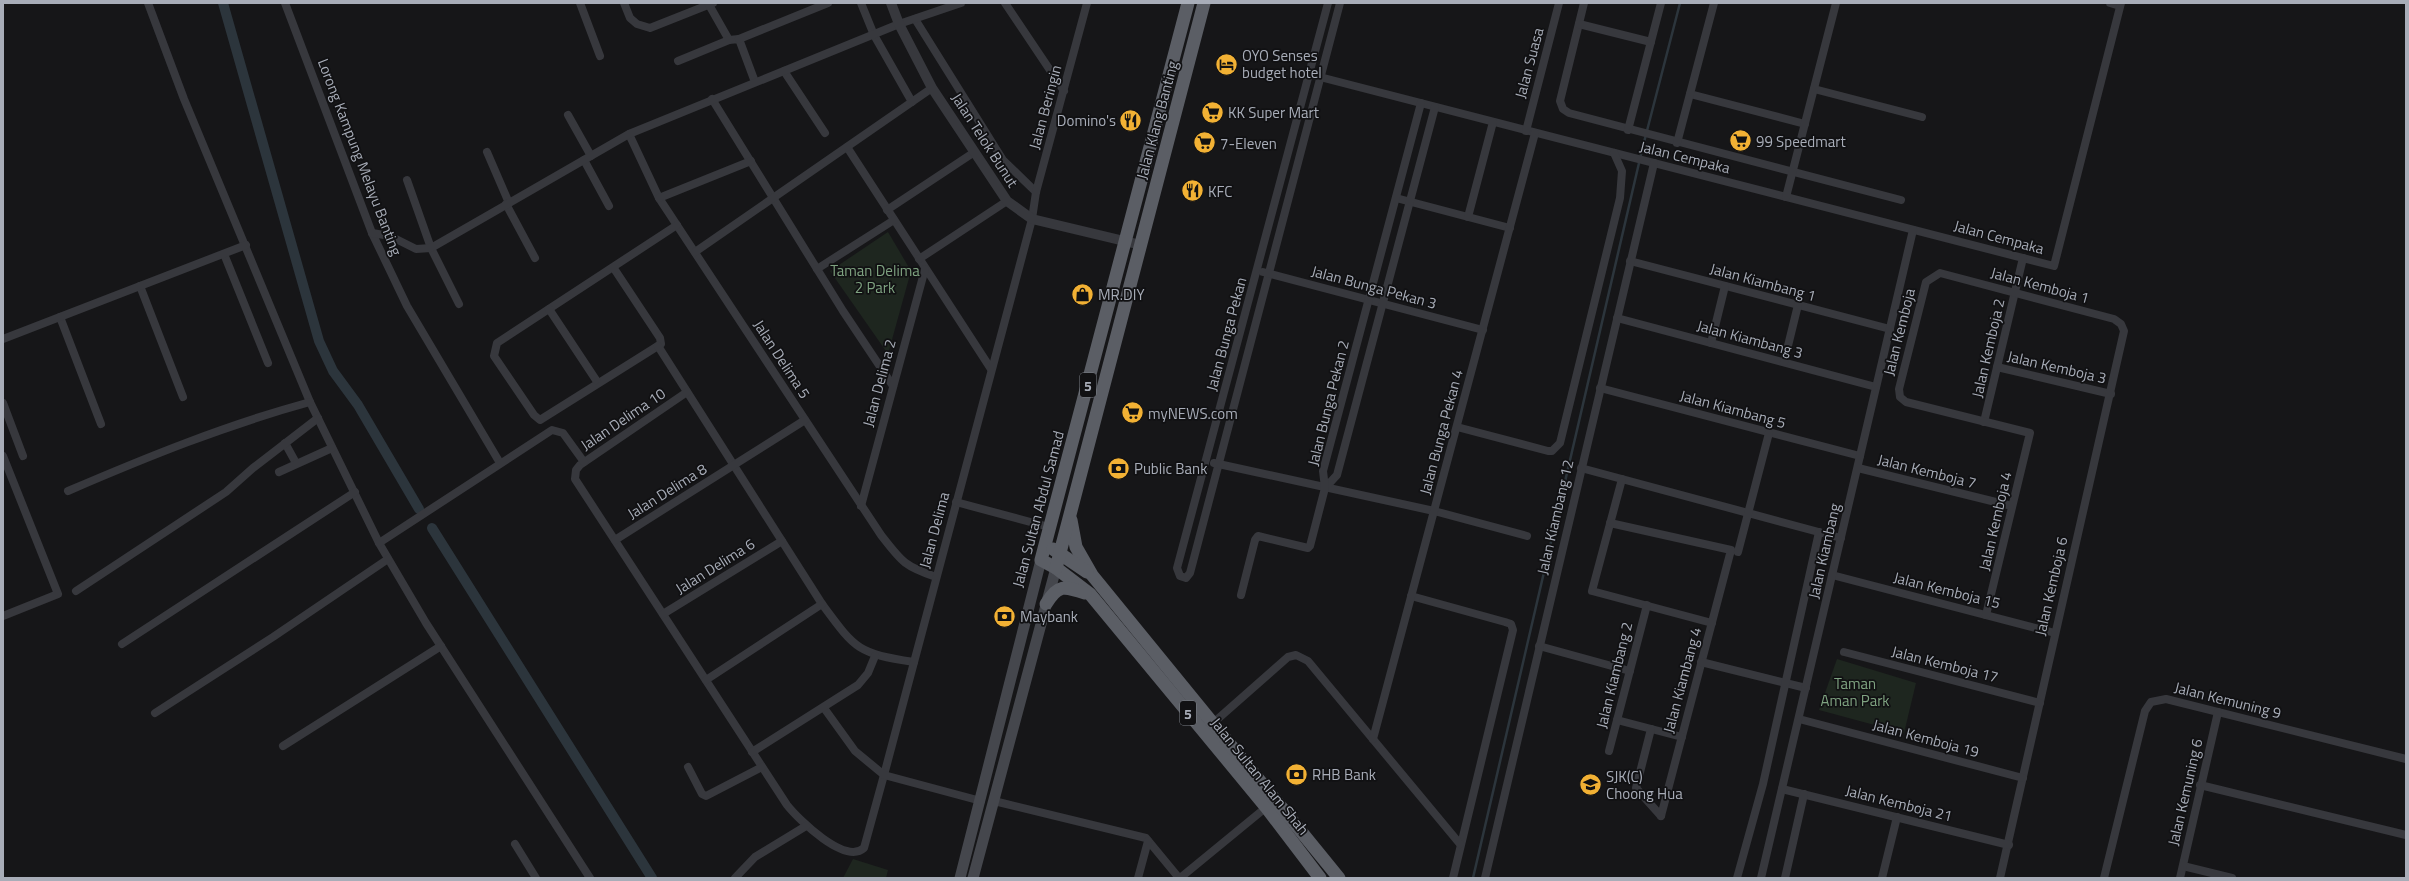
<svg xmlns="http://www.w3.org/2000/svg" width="2409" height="881" font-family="'Titillium Web',sans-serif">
	<rect width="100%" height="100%" fill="#161618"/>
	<g fill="#1e261f">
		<path d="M 888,232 L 911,271 L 888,354 L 830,271 Z"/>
		<path d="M 1837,659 L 1916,683 L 1904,733 L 1819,710 Z"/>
		<path d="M 853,859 L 888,870 L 886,878 L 843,878 Z"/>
	</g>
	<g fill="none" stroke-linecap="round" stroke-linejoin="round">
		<path stroke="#2c353c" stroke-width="2.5" d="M 1473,878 L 1642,150 L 1680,3"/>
		<g stroke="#2c353c" stroke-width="10">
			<path d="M 223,3 L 319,341 L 333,371 L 358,405 L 419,509"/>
			<path d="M 432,528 L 652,878"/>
		</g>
		<g stroke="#37383d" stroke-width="8">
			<path d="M 148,3 L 184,99 L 310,402 L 379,543 L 426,623 L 590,878"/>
			<path d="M 285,3 L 372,233 L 407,306 L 500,463"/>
			<path d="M 580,3 L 600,56"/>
			<path d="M 624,3 L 630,18 L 637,24 L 650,28 L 713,3"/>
			<path d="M 708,3 L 729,40 L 739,39 L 755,82"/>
			<path d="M 861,3 L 874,35 L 912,102"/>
			<path d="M 1005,3 L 1064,91"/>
			<path d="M 1328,3 L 1177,568 L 1180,576 L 1186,578 L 1190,573 L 1340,3"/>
			<path d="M 1584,3 L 1560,101 L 1563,109 L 1569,113 L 1901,200"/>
			<path d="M 2110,3 L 2120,6"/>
			<path d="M 915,19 L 1003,160 L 1036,192"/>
			<path d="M 1579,24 L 1651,42"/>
			<path d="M 739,39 L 828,3"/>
			<path d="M 678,61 L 729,40"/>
			<path d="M 784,71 L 825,133"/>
			<path d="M 1316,76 L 2054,266 L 2121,3"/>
			<path d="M 1814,89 L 1922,117"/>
			<path d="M 1690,94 L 1805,124"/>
			<path d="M 712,99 L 843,311 L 893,386"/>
			<path d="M 568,115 L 591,156"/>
			<path d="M 1628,130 L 1661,3"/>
			<path d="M 1526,131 L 1559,3"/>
			<path d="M 629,134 L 659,198 L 881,535 C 902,562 904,566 936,577"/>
			<path d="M 1677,143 L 1714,3"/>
			<path d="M 847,147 L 991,369"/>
			<path d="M 487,152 L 509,203"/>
			<path d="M 584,160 L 609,206"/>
			<path d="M 407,180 L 431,248 L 459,304"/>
			<path d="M 1786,197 L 1836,3"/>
			<path d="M 659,198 L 751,161"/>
			<path d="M 1396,198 L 1510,228"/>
			<path d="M 506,204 L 535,258"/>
			<path d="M 887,210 L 973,153"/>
			<path d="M 1468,217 L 1493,122"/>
			<path d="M 372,233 L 390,236 L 416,249 L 431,248 L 629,134 L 899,24 L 961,3"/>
			<path d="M 695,252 L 932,88"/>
			<path d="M 224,254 L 268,363"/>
			<path d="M 919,259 L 1007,201"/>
			<path d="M 1630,261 L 1890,329"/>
			<path d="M 613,267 L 660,338 L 661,344 L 540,420 L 534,415 L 494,356 L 497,343 L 677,225"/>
			<path d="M 817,269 L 894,220"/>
			<path d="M 1263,272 L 1483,330"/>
			<path d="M 140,286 L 183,397"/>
			<path d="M 549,309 L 596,380"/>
			<path d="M 60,317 L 101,424"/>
			<path d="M 1617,318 L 1876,387"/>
			<path d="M 3,339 L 246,245"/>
			<path d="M 1711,343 L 1725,286"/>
			<path d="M 658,346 L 822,604 C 856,650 857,653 914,662"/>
			<path d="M 1784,362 L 1798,305"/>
			<path d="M 1997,367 L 2111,394"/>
			<path d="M 1600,388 L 1860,456"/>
			<path d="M 687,392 L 580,465 L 576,470 L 575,479 L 787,805 C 799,820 845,865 864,848 L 884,775 L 1032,219 L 1036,192 L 1087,3"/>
			<path d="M 3,403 L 23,456"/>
			<path d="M 1984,422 L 2023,258"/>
			<path d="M 1457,427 L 1548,451 L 1552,451 L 1560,443 L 1620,198 L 1622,171 L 1614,153"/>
			<path d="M 285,443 L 296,463"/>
			<path d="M 3,456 L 58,594 L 3,616"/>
			<path d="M 1214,463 L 1434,511 L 1527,536"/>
			<path d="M 1581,468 L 1841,538"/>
			<path d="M 1858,468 L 2012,506"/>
			<path d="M 279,472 L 332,448"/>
			<path d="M 1622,479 L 1592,591 L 1712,623"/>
			<path d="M 1325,488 L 1337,475 L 1435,107"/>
			<path d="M 68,491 C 147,457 226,425 310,402"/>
			<path d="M 956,502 L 1049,527"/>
			<path d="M 861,506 L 925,269"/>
			<path d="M 1610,523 L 1731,550 L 1661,816"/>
			<path d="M 615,540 L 805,420"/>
			<path d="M 379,543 L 552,430 L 563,433 L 584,462"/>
			<path d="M 1738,552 L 1769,433"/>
			<path d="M 1832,575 L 2055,633"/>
			<path d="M 76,591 L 226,492 L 253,468 L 318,418"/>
			<path d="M 1241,595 L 1255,540 L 1258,536 L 1308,548 L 1310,546 L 1325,488 L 1323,471 L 1421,103"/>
			<path d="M 1411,596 L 1505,622 L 1511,624 L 1513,630 L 1453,878"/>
			<path d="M 663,614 L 782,541"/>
			<path d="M 1986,615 L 2030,433 L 1906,402 L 1900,397 L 1899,389 L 1926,282 L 1940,273 L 2114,319 L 2121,324 L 2124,331 L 2000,878"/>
			<path d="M 122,644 L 355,492"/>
			<path d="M 1539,646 L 1630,671"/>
			<path d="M 1844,652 L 2040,703"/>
			<path d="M 1701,662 L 1806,688"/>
			<path d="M 706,680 L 822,604"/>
			<path d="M 824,708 L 855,751 L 884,775 L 981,801"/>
			<path d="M 155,713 L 273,637 L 388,559"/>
			<path d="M 1799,719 L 2023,778"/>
			<path d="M 1617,720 L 1682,737"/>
			<path d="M 1212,724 L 1288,657 L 1296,655 L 1308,661 L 1460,844"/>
			<path d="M 1651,729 L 1636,788 L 1661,816"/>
			<path d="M 1373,739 L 1535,133"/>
			<path d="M 283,746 L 441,646"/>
			<path d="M 1609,751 L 1647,605"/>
			<path d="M 752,752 L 858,685 L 868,673 L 875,656"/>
			<path d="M 688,767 L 702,794 L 706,796 L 762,767"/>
			<path d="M 2200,785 L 2406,835"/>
			<path d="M 1782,789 L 2009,845"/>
			<path d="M 994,801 L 1146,838 L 1179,878"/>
			<path d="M 515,844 L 536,878"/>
			<path d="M 2183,866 L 2232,878"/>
			<path d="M 735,878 L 755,857 L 806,826"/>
			<path d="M 1138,878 L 1148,841"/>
			<path d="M 1180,878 L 1269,805"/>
			<path d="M 1485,878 L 1654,163"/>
			<path d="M 1737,878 L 1763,784 L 1819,532"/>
			<path d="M 1761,878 L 1913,230"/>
			<path d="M 1785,878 L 1804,794"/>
			<path d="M 1882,878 L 1897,817"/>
			<path d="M 2104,878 L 2145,711 L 2151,702 L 2166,699 L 2406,759"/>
			<path d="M 2180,878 L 2218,712"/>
		</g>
		<path stroke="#37383d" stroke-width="10" d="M 891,3 L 899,24 L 932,88 L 1007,201 L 1032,219 L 1141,245"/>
		<g stroke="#45474d" stroke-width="11">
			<path d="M 960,878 L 1041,560"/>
			<path d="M 973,878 L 1056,568"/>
		</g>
		<g stroke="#5b5e65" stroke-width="13">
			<path d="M 1188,3 L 1041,560 L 1056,568 L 1090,594 L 1266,807 L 1320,878"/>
			<path d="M 1071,520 L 1076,547 L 1092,575 L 1339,878"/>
			<path d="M 1053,549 L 1087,572"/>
			<path d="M 1056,568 L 1204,3"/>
			<path d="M 1046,604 C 1058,584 1064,586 1085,593"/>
		</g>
	</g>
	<defs>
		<symbol id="hotel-disc" viewBox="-11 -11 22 22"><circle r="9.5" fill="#f2b134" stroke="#111113"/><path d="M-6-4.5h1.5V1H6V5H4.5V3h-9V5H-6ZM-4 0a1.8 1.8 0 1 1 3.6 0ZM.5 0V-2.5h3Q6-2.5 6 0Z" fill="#111"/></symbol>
		<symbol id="supermarket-disc" viewBox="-11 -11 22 22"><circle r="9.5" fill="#f2b134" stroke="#111113"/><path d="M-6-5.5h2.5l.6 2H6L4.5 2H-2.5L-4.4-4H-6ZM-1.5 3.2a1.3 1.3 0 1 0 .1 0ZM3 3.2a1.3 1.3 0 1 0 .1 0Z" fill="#111"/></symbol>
		<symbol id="restaurant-disc" viewBox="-11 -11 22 22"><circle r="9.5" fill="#f2b134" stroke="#111113"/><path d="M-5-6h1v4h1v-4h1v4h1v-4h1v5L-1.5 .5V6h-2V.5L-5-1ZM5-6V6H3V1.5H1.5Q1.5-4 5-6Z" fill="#111"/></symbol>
		<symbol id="shop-disc" viewBox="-11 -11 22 22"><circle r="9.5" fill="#f2b134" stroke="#111113"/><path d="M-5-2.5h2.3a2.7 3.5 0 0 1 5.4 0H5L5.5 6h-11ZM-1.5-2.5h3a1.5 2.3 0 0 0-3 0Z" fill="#111"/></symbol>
		<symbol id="bank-disc" viewBox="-11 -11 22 22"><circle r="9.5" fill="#f2b134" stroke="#111113"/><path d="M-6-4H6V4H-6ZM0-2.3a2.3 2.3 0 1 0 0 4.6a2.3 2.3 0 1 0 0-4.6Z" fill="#111"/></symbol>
		<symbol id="school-disc" viewBox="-11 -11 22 22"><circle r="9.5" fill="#f2b134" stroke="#111113"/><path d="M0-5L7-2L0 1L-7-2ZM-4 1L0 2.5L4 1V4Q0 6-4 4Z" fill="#111"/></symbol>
	</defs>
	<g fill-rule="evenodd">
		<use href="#hotel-disc" x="1214" y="52" width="25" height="25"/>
		<use href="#supermarket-disc" x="1200" y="100" width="25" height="25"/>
		<use href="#restaurant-disc" x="1118" y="108" width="25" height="25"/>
		<use href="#supermarket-disc" x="1728" y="128" width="25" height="25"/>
		<use href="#supermarket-disc" x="1192" y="130" width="25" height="25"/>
		<use href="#restaurant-disc" x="1180" y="178" width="25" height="25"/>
		<use href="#shop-disc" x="1070" y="282" width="25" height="25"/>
		<use href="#supermarket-disc" x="1120" y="400" width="25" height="25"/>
		<use href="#bank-disc" x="1106" y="456" width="25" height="25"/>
		<use href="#bank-disc" x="992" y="604" width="25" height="25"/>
		<use href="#bank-disc" x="1284" y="762" width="25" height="25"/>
		<use href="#school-disc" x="1578" y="772" width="25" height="25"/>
	</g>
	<g text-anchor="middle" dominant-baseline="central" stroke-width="3.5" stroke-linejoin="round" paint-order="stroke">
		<g fill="#111113" stroke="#7b7e86" stroke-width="1">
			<rect x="1080" y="373" width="16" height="24" rx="3"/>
			<rect x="1180" y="701" width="16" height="24" rx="3"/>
		</g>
		<g font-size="14" font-weight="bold" fill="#a8adb8">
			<text x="1088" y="385">5</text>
			<text x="1188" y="713">5</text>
		</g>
		<g font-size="15" fill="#a8adb8" stroke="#111113" text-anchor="start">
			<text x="1242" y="55">OYO Senses<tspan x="1242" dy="17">budget hotel</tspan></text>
			<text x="1228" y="112">KK Super Mart</text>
			<text x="1116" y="120" text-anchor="end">Domino's</text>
			<text x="1756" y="141">99 Speedmart</text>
			<text x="1220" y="143">7-Eleven</text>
			<text x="1208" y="191">KFC</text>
			<text x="1098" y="294">MR.DIY</text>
			<text x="1148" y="413">myNEWS.com</text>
			<text x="1134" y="468">Public Bank</text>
			<text x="1020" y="616">Maybank</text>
			<text x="1312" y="774">RHB Bank</text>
			<text x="1606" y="776">SJK(C)<tspan x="1606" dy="17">Choong Hua</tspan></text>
		</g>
		<g font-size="15" fill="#a8adb8" stroke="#111113">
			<text transform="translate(1529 63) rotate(-75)">Jalan Suasa</text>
			<text transform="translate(1045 107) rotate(-75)">Jalan Beringin</text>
			<text transform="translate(1157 120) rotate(-75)">Jalan Klang Banting</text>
			<text transform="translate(985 140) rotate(57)">Jalan Telok Bunut</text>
			<text transform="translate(360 157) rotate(69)">Lorong Kampung Melayu Banting</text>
			<text transform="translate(1685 157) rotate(14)">Jalan Cempaka</text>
			<text transform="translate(1999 237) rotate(15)">Jalan Cempaka</text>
			<text transform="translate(1763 282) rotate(15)">Jalan Kiambang 1</text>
			<text transform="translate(2040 285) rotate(15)">Jalan Kemboja 1</text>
			<text transform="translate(1374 287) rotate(15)">Jalan Bunga Pekan 3</text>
			<text transform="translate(1899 332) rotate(-76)">Jalan Kemboja</text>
			<text transform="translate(1226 334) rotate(-75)">Jalan Bunga Pekan</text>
			<text transform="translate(1750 339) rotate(15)">Jalan Kiambang 3</text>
			<text transform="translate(1988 348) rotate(-77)">Jalan Kemboja 2</text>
			<text transform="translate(782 359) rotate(57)">Jalan Delima 5</text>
			<text transform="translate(2057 367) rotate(13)">Jalan Kemboja 3</text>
			<text transform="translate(879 383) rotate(-75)">Jalan Delima 2</text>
			<text transform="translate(1328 403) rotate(-76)">Jalan Bunga Pekan 2</text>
			<text transform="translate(1733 409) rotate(15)">Jalan Kiambang 5</text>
			<text transform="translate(623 419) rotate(-34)">Jalan Delima 10</text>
			<text transform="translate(1441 432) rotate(-75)">Jalan Bunga Pekan 4</text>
			<text transform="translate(1927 471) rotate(14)">Jalan Kemboja 7</text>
			<text transform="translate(667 491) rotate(-32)">Jalan Delima 8</text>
			<text transform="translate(1038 509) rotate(-75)">Jalan Sultan Abdul Samad</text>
			<text transform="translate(1555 517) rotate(-77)">Jalan Kiambang 12</text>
			<text transform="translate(1995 521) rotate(-77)">Jalan Kemboja 4</text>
			<text transform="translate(934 530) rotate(-75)">Jalan Delima</text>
			<text transform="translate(1824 551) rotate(-77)">Jalan Kiambang</text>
			<text transform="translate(715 566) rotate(-32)">Jalan Delima 6</text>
			<text transform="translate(2051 586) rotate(-77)">Jalan Kemboja 6</text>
			<text transform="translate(1947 590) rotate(14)">Jalan Kemboja 15</text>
			<text transform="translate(1945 664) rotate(14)">Jalan Kemboja 17</text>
			<text transform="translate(1614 675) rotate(-76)">Jalan Kiambang 2</text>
			<text transform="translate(1682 680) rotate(-75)">Jalan Kiambang 4</text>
			<text transform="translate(2228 700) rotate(14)">Jalan Kemuning 9</text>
			<text transform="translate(1926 738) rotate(15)">Jalan Kemboja 19</text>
			<text transform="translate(1260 776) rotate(51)">Jalan Sultan Alam Shah</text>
			<text transform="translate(2185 792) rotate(-77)">Jalan Kemuning 6</text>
			<text transform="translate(1899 803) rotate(14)">Jalan Kemboja 21</text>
		</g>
		<g font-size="15" fill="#7fa381" stroke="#111113">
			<text x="875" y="270">Taman Delima<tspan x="875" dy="17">2 Park</tspan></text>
			<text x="1855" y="683">Taman<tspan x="1855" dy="17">Aman Park</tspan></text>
		</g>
	</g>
	<rect width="2409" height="881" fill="none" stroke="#a8adb8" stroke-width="8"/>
</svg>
